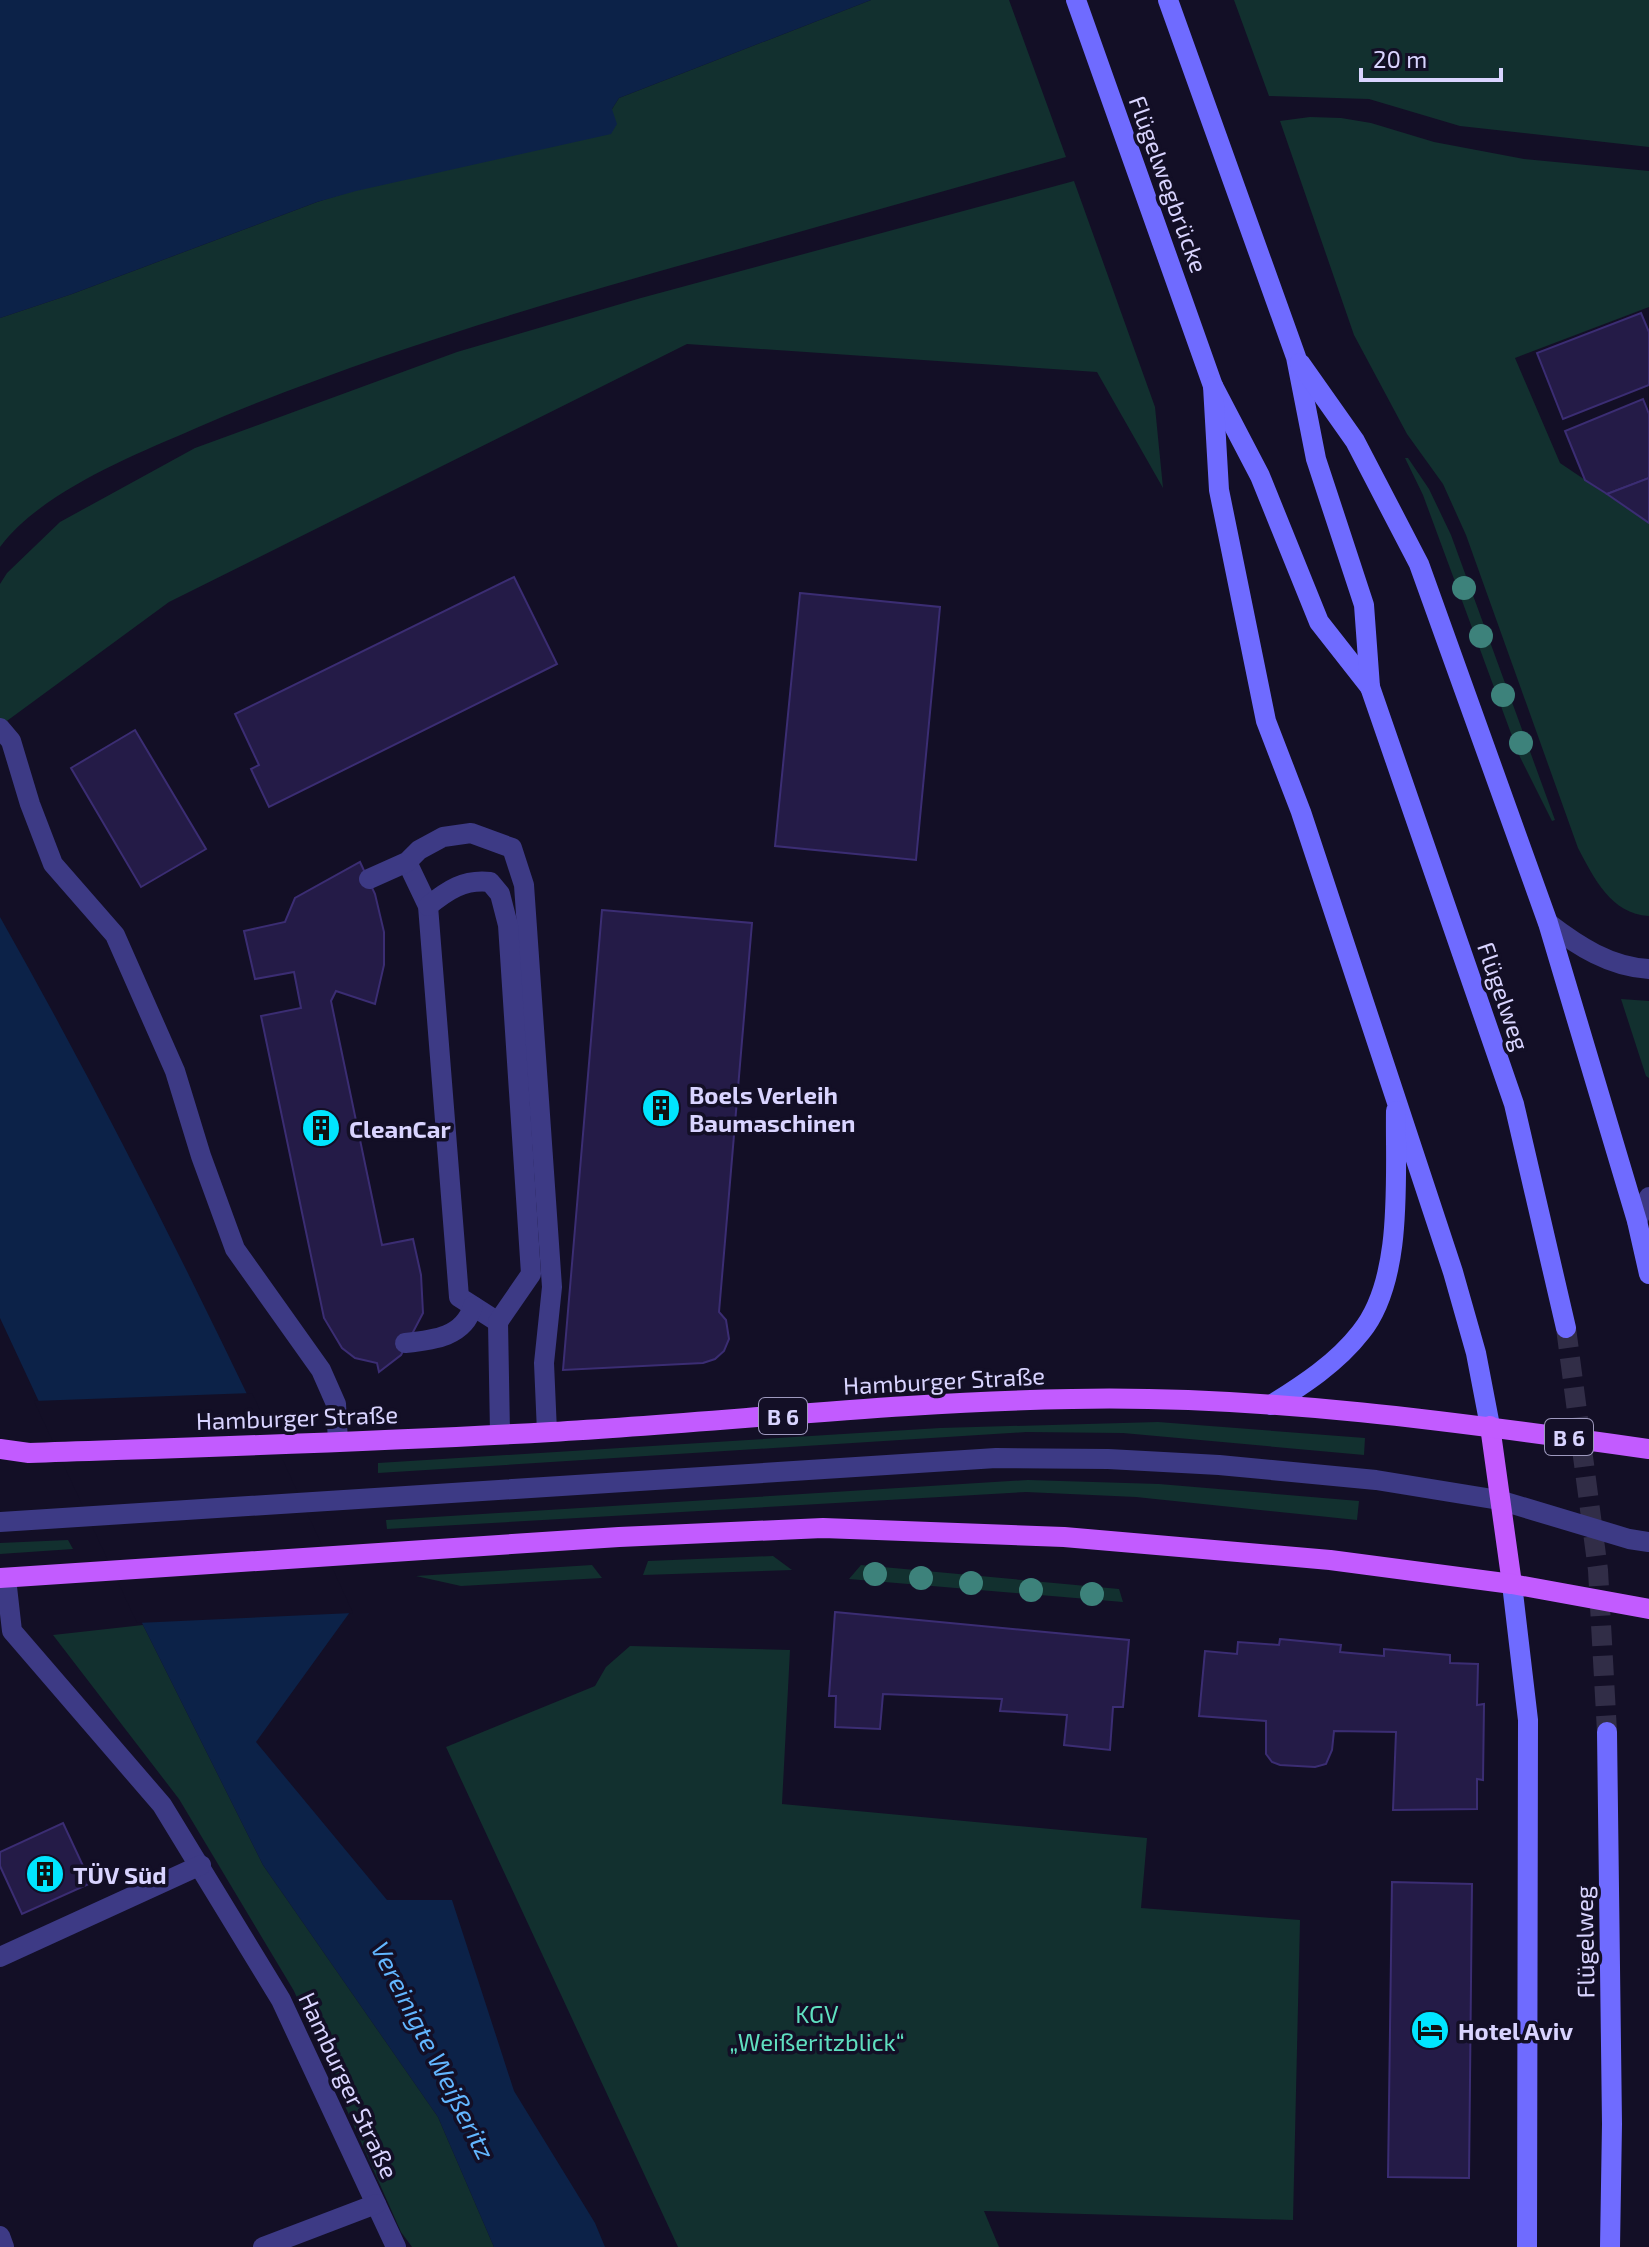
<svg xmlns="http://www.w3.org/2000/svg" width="1649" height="2247" font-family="'Exo 2',sans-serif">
	<rect width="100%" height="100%" fill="#130f26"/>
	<g fill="#12302f">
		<path d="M 871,0 L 1009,0 L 1066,157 C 947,190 829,224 710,257 C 535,306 361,357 194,429 C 132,456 41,492 0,547 L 0,318 L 72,294 L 317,202 L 612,109 L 619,98 Z"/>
		<path d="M 1234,0 L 1649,0 L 1649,147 L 1460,126 L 1369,99 L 1269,96 Z"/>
		<path d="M 1310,117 L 1341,118 L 1371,123 L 1434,142 L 1524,159 L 1649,171 L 1649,307 L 1515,358 L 1560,463 L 1649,523 L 1649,916 C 1611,914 1594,878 1578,848 L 1466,535 L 1443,484 L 1407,434 L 1354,335 L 1280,121 Z"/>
		<path d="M 1074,181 L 1155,407 L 1163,488 L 1097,372 L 687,344 L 169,602 L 0,726 L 0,584 L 7,573 L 60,522 L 195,448 L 457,352 L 641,298 Z"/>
		<path d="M 1405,458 L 1408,458 L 1429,489 L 1451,535 L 1555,820 L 1552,821 L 1519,755 L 1423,495 Z"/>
		<path d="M 1621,999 L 1649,1001 L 1649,1078 L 1646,1076 Z"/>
		<path d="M 1158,1422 L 1365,1438 L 1364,1455 L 1123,1433 L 1026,1432 L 378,1473 L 378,1463 L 940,1428 Z"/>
		<path d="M 1028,1480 L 1159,1484 L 1359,1501 L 1357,1520 L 1136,1497 L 1026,1492 L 387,1529 L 386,1520 Z"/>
		<path d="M 68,1540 L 73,1549 L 0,1554 L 0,1543 Z"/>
		<path d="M 773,1556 L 792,1570 L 643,1575 L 648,1561 Z"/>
		<path d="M 592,1565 L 602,1578 L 461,1586 L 416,1576 Z"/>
		<path d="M 861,1565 L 1119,1589 L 1123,1602 L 849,1579 Z"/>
		<path d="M 143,1625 L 263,1865 L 438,2117 L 494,2247 L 412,2247 L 401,2232 L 294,1991 L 179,1799 L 53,1635 Z"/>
		<path d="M 630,1646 L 790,1650 L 782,1804 L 1147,1838 L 1141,1908 L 1300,1920 L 1293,2220 L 984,2211 L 999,2247 L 678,2247 L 446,1747 L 595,1686 L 606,1667 Z"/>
	</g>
	<g fill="#0c2248">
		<path d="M 0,0 L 871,0 L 619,98 L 612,109 L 617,124 L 611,134 L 356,191 L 317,202 L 72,294 L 0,318 Z"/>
		<path d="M 0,917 C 128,1143 240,1376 350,1612 L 256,1742 L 387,1900 L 452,1900 L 514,2091 L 595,2223 L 605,2247 L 494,2247 L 438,2117 L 263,1865 L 143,1625 L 0,1318 Z"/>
	</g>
	<path fill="#130f26" d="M 252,1393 L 353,1613 L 137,1623 L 34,1401 Z"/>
	<g fill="#241b47" stroke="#3b2d73" stroke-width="2">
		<path d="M 1641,313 L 1649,332 L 1649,385 L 1563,419 L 1537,353 Z"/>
		<path d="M 1643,399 L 1649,414 L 1649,478 L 1607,494 L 1585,480 L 1565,431 Z"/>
		<path d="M 1649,478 L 1649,523 L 1607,494 Z"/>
		<path d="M 514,577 L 557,664 L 269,807 L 251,769 L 259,765 L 235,714 Z"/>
		<path d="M 800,593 L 940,607 L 916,860 L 775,846 Z"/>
		<path d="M 135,730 L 206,849 L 141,887 L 71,768 Z"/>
		<path d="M 360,862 L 375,894 L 384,932 L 384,965 L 375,1004 L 336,991 L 331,1001 L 382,1245 L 413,1239 L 421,1275 L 423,1313 L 401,1355 L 379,1372 L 377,1363 L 355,1358 L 342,1348 L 324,1318 L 261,1016 L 301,1008 L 294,972 L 255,979 L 244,931 L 285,922 L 295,898 Z"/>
		<path d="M 602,910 L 752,923 L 719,1312 L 726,1320 L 729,1339 L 724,1351 L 715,1359 L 703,1363 L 563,1370 Z"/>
		<path d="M 835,1612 L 1129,1640 L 1123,1707 L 1113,1707 L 1110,1750 L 1064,1745 L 1067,1715 L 1000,1711 L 1002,1699 L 883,1694 L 880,1729 L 835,1727 L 836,1696 L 829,1696 Z"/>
		<path d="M 1280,1639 L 1341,1645 L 1340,1652 L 1384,1656 L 1384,1649 L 1450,1655 L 1450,1663 L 1478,1664 L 1477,1705 L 1484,1704 L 1483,1780 L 1477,1779 L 1477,1809 L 1393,1810 L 1396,1732 L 1334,1731 L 1332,1750 L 1326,1764 L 1315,1767 L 1280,1765 L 1272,1762 L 1266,1754 L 1266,1721 L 1199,1716 L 1205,1651 L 1237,1654 L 1238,1642 L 1279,1645 Z"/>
		<path d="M 63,1823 L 91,1883 L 22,1914 L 0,1866 L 0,1852 Z"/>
		<path d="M 1392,1882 L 1472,1884 L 1469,2178 L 1388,2177 Z"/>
	</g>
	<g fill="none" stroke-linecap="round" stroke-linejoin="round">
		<path stroke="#312d47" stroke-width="20" stroke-dasharray="20 10" stroke-linecap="butt" d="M 1566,1328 L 1598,1570 L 1607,1732"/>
		<g stroke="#3d3a85" stroke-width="20">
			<path d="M 0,728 L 11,741 L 30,804 L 53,864 L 115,935 L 175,1071 L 201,1156 L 235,1249 L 321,1370 L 336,1404 L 338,1442"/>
			<path d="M 407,862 L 428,906 L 459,1297 L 498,1322"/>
			<path d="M 369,879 L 407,862 L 419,850 L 443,837 L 471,833 L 512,848 L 524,885 L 552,1287 L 544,1363 L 547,1432"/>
			<path d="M 428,906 C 448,890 464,879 490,882 L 500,894 L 508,925 L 531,1274 L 498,1322 L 500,1433"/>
			<path d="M 405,1343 C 434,1340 464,1337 473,1306"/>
			<path d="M 0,1522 L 996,1458 L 1108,1459 L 1219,1465 L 1376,1480 L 1499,1500 L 1629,1539 L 1649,1542"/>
			<path d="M 6,1578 L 12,1631 L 162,1805 L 281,2000 L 396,2247"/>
			<path d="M 0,1957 L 201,1865"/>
			<path d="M 0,2236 L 4,2247"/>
			<path d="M 263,2247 L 376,2204"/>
		</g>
		<g stroke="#3d3a85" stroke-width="20">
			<path d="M 1548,923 C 1578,946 1610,967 1649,969"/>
			<path d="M 1637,1221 L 1649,1197"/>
		</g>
		<g stroke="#6f6bff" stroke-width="20">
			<path d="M 1076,0 L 1213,386 L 1260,476 L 1319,622 L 1370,687"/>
			<path d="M 1168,0 L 1296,357 L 1316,459 L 1364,605 L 1370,687 L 1514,1104 L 1566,1328"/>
			<path d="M 1300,363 L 1355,441 L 1419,564 L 1548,923 L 1637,1221 L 1649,1274"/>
			<path d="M 1213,386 L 1219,490 L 1266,721 L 1301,812 L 1453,1272 L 1476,1353 L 1490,1426"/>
			<path d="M 1271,1405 C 1303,1385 1337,1363 1361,1332 C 1404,1279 1395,1176 1396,1111"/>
			<path d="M 1512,1584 L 1528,1720 L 1527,2247"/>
			<path d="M 1607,1732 L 1612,2124 L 1610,2247"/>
		</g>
		<g stroke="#c25bff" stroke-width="20">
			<path d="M 1490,1426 L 1512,1584"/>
			<path d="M 0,1449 L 29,1453 C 203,1447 377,1442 551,1432 C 725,1422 898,1402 1072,1399 C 1266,1395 1458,1422 1649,1449"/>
			<path d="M 0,1578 L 619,1537 L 823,1528 L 1064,1537 L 1330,1560 L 1512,1584 L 1649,1609"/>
		</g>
	</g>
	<g fill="#3d827b">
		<circle cx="1464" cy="588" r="12"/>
		<circle cx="1481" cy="636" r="12"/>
		<circle cx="1503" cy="695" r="12"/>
		<circle cx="1521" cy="743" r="12"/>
		<circle cx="875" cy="1574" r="12"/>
		<circle cx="921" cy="1578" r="12"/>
		<circle cx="971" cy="1583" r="12"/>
		<circle cx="1031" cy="1590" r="12"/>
		<circle cx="1092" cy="1594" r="12"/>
	</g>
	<defs>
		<symbol id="building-disc" viewBox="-11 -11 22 22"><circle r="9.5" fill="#00e5ff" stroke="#130f26"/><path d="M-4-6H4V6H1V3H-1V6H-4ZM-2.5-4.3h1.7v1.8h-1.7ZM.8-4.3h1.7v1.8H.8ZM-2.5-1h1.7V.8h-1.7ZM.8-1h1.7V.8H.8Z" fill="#111"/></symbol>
		<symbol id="hotel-disc" viewBox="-11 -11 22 22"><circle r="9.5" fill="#00e5ff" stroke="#130f26"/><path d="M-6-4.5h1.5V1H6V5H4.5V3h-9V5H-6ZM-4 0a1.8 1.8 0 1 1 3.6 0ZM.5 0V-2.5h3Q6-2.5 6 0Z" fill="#111"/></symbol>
	</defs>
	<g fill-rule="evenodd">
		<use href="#building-disc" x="639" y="1086" width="44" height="44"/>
		<use href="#building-disc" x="299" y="1106" width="44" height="44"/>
		<use href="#building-disc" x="23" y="1852" width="44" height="44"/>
		<use href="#hotel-disc" x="1408" y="2008" width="44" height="44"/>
	</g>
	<g text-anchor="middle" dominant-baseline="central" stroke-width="7" stroke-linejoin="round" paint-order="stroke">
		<g fill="#130f26" stroke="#9e99be" stroke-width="2">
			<rect x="759" y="1398" width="48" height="36" rx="6"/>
			<rect x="1545" y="1419" width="48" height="36" rx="6"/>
		</g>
		<g font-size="22" font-weight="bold" fill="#d9d4ff">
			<text x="783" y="1416">B 6</text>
			<text x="1569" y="1437">B 6</text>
		</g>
		<g font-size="24" fill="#d9d4ff" stroke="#130f26">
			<text transform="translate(1169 184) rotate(70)">Flügelwegbrücke</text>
			<text transform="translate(1504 996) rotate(71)">Flügelweg</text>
			<text transform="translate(944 1380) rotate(-3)">Hamburger Straße</text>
			<text transform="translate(297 1417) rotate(-2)">Hamburger Straße</text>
			<text transform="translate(1584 1942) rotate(-91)">Flügelweg</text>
			<text transform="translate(349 2085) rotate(65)">Hamburger Straße</text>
		</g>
		<g font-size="24" font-weight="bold" fill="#d9d4ff" stroke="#130f26" text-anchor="start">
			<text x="689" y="1094">Boels Verleih<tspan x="689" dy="28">Baumaschinen</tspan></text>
			<text x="349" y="1128">CleanCar</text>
			<text x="73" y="1874">TÜV Süd</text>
			<text x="1458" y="2030">Hotel Aviv</text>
		</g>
		<g font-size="24" fill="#5fe0c0" stroke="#130f26">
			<text x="817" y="2013">KGV<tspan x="817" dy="28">„Weißeritzblick“</tspan></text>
		</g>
		<g font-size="26" font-style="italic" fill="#62b6ff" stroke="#130f26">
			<text transform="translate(434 2050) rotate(63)">Vereinigte Weißeritz</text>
		</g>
	</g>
	<path d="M1361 68v12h140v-12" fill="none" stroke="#d9d4ff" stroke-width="4"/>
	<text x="1373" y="68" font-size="24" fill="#d9d4ff" stroke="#130f26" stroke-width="6" paint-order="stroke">20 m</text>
</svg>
